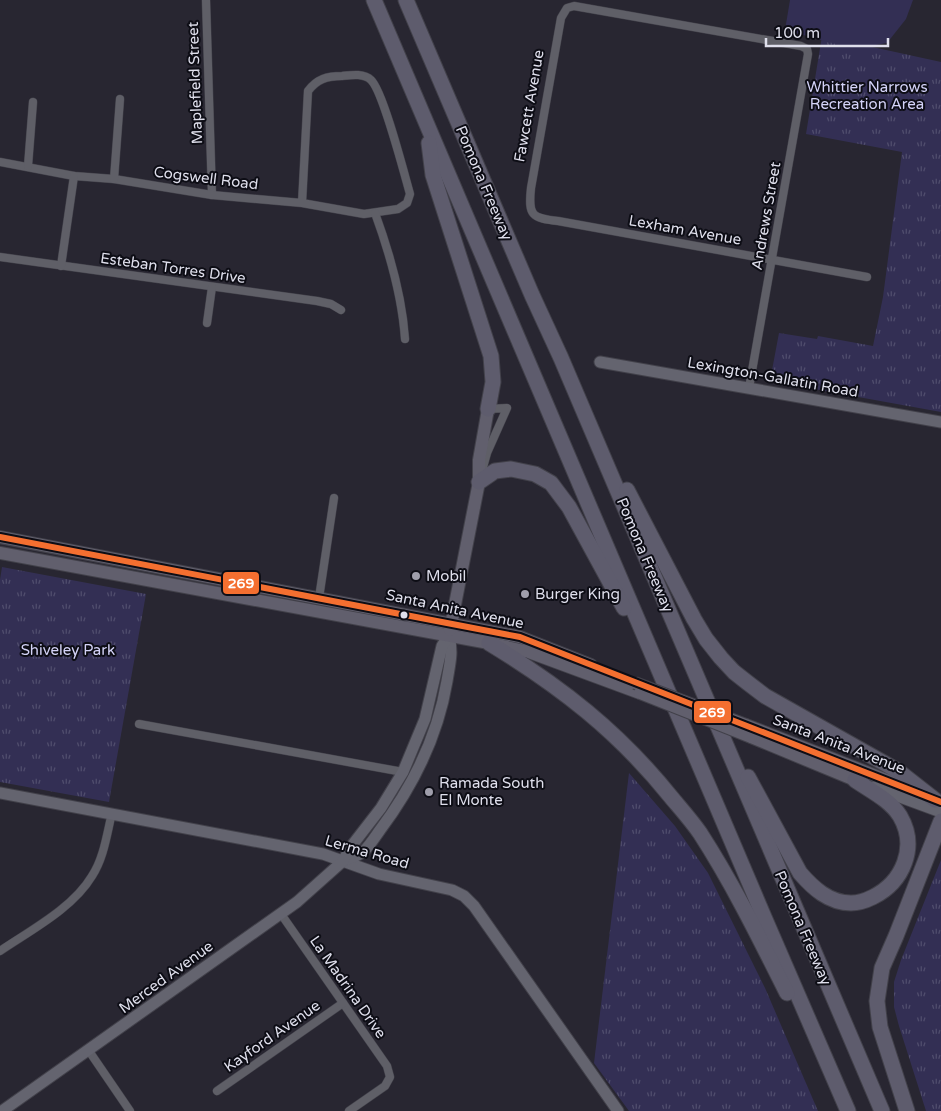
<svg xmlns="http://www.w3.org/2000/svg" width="941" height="1111" font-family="'Varela Round',sans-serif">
	<defs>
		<pattern id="grass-tufts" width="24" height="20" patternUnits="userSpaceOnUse" patternTransform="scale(1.25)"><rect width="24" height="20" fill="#332f54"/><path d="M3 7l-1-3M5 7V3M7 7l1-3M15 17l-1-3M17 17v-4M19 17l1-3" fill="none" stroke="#504d6d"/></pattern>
	</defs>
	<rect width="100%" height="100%" fill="#282631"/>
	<g fill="url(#grass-tufts)">
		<path d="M 822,36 L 941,62 L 941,412 L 770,381 L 779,333 L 817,339 L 818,336 L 873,346 L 883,297 L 902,152 L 806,134 Z"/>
		<path d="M 2,567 L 146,594 L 109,802 L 0,782 L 0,580 Z"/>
		<path d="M 629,773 L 675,826 L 708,873 L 765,988 L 818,1111 L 629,1111 L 594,1063 Z"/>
		<path d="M 941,860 L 941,1111 L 926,1111 L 899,1026 L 894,1007 L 894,982 L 901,960 Z"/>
	</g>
	<path fill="#332f54" d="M 790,0 L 913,0 L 906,19 L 887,43 L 854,49 L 785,30 Z"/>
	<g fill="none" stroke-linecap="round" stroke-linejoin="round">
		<defs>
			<g id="street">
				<path d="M 206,0 L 212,195"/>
				<path d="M 0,162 L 74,176 L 114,179 L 212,195 L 302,203 L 364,214 L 398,209 L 407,203 L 410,194 C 404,173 383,91 371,80 C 364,73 351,75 342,76 C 327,76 317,79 308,91 L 302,203"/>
				<path d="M 28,166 L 33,102"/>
				<path d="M 114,179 L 120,99"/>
				<path d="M 375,213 C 390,254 402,295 405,339"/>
				<path d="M 0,257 L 317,301 L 331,304 L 341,310"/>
				<path d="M 61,266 L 74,176"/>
				<path d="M 207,323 L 212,287"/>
				<path d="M 749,388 L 808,54 L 807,49 L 801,46 L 574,6 L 567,8 L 561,18 L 531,188 C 528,216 532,218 558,221 L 867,277"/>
				<path d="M 482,471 L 487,453 L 507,408 L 488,409"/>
				<path d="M 319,598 L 334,498"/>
				<path d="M 139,724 L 403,772"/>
				<path d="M 281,914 L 387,1066 L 390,1077 L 385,1086 L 349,1111"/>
				<path d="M 0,951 C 31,930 73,908 92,876 C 104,858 107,833 112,813"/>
				<path d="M 89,1051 L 130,1111"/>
				<path d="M 217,1091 L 343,1003"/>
			</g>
			<g id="secondary">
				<path d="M 600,362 L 941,422"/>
				<path d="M 873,787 L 941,812"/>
				<path d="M 0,793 L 323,854 L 379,874 L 452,890 L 464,896 L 474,906 L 618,1111"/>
				<path d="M 343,861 C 350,858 359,856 364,851 C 370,845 375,837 380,830 C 413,786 438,735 447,681 C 450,662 453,654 449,635"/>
				<path d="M 2,1111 L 297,902 L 343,861 L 350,848 L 381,808 L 403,772 L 425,719 L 442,646 L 449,635"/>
			</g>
			<g id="primary">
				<path d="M 0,537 L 520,637 L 591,665"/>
				<path d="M 0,553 L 489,643 L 529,652 L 640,693"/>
				<path d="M 450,630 L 479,482 L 479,460 L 488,409"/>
				<path d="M 746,725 L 925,795"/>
				<path d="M 751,737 L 855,780"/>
			</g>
			<g id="highway">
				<path d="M 374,0 L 764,917 L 848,1111"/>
				<path d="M 406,0 L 532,295 L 561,358 L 882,1111"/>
				<path d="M 429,143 L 433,175 L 491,356 L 493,382 L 488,409"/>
				<path d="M 479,482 L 495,471 L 511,469 L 535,474 L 551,483 L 569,507 L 624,608"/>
				<path d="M 627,490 L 694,619 L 706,639 L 721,658 L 734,672 L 748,683 L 765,696 L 898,771 L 935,800"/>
				<path d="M 489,643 C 561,687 618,731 671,797 C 681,809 691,820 700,833 C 733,884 760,939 787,993"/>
				<path d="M 748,777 L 800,873 C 813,888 829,903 851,903 C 858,903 867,900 873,897 C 903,882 918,847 900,816 C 890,800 871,791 855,780"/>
				<path d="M 907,1111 L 880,1027 L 877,1001 L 882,968 L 896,936 L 941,821"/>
			</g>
		</defs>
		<use href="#street" stroke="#42414a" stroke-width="9"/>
		<use href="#secondary" stroke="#42414a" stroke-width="13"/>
		<use href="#primary" stroke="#42414a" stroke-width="14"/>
		<use href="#highway" stroke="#42414a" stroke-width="17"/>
		<use href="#street" stroke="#5f5f67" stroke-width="8"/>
		<use href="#secondary" stroke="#64646f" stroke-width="11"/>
		<use href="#primary" stroke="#615f6d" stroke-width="12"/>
		<use href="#highway" stroke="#5e5c6d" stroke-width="15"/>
		<defs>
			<g id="primary-bridge">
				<path d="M 635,683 L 746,725"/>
				<path d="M 640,693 L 751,737"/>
			</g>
		</defs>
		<use href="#primary-bridge" stroke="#42414a" stroke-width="14" stroke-linecap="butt"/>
		<use href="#primary-bridge" stroke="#615f6d" stroke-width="12"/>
		<defs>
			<path id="bus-1" d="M 0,537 L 520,637 L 941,802"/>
		</defs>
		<use href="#bus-1" stroke="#0d0d15" stroke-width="10"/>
		<use href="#bus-1" stroke="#f46f30" stroke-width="6"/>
	</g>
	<g fill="#9f9eab" stroke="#0d0d15" stroke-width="2">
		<circle cx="416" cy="576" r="5"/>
		<circle cx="525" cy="594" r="5"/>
		<circle cx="429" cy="792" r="5"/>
	</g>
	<circle fill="#dfdfec" stroke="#0d0d15" stroke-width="2" cx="404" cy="615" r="4.5"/>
	<g text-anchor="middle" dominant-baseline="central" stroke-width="4" stroke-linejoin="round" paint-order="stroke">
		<g font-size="15" fill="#dfdfec" stroke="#0d0d15">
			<text transform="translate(195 83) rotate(-92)">Maplefield Street</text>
			<text transform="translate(529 106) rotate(-80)">Fawcett Avenue</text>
			<text transform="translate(206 178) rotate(7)">Cogswell Road</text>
			<text transform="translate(484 183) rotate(67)">Pomona Freeway</text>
			<text transform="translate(766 216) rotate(-80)">Andrews Street</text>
			<text transform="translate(685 230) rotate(10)">Lexham Avenue</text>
			<text transform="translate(173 268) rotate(8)">Esteban Torres Drive</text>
			<text transform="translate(773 377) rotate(10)">Lexington-Gallatin Road</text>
			<text transform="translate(645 555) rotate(67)">Pomona Freeway</text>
			<text transform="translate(455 609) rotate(12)">Santa Anita Avenue</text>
			<text transform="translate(839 744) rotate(21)">Santa Anita Avenue</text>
			<text transform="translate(367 852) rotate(16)">Lerma Road</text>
			<text transform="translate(803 928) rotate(67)">Pomona Freeway</text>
			<text transform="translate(166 977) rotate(-36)">Merced Avenue</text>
			<text transform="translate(348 987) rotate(55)">La Madrina Drive</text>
			<text transform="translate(272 1036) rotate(-35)">Kayford Avenue</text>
		</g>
		<g font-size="15" fill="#d4d3f8" stroke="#0d0d15">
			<text x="867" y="87">Whittier Narrows<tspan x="867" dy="17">Recreation Area</tspan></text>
			<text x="68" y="650">Shiveley Park</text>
		</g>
		<g font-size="15" fill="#dfdfec" stroke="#0d0d15" text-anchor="start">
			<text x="426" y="576">Mobil</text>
			<text x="535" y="594">Burger King</text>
			<text x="439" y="783">Ramada South<tspan x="439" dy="17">El Monte</tspan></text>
		</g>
	</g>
	<g stroke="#0d0d15" stroke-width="2">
		<rect x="222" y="571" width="38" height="24" rx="5" fill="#f46f30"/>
		<rect x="693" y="700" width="39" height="24" rx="5" fill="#f46f30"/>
	</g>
	<g font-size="14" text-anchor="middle" font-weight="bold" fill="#fff">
		<text x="241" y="588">269</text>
		<text x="712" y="717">269</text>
	</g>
	<path d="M766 38v8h122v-8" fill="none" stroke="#dfdfec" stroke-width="2.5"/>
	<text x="774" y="38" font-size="15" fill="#dfdfec" stroke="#0d0d15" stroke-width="4" paint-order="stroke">100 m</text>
</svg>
